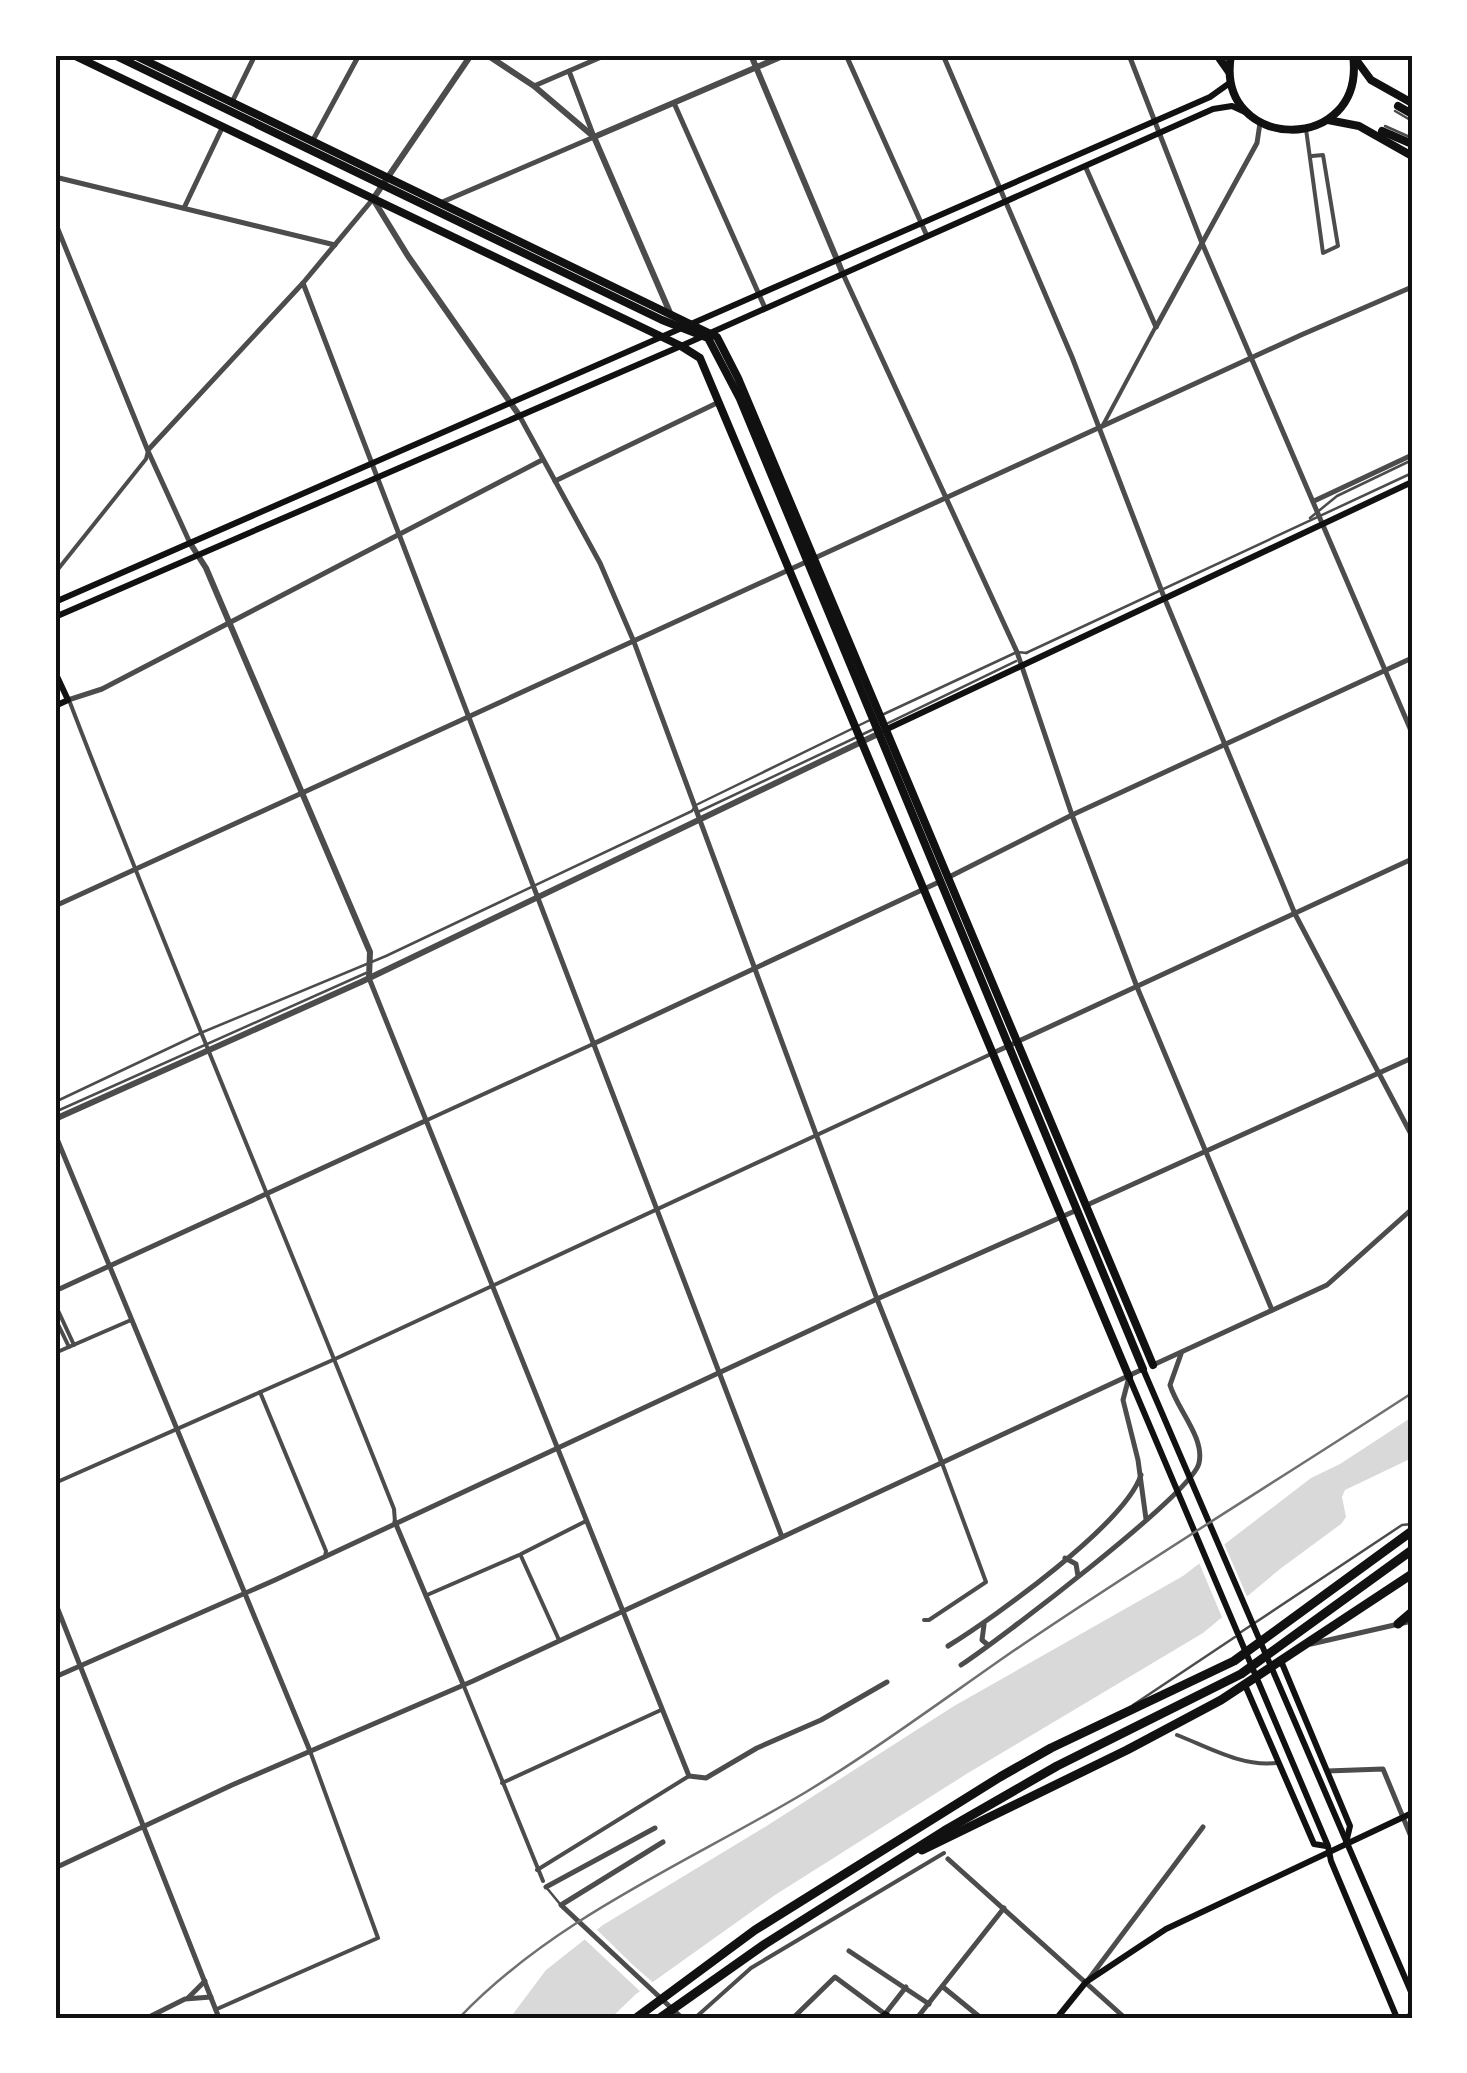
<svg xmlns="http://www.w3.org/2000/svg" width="1467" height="2073" font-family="Figtree,sans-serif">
	<rect width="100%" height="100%" fill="#fff"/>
	<path fill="#d9d9d9" d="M 1412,1417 L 1412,1458 L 1345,1490 L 1342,1497 L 1346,1517 L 1341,1524 L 1280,1569 L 1203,1633 L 968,1773 L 775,1895 L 636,1994 L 611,2018 L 510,2018 L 546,1970 L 603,1925 L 765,1827 L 954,1706 L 1183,1576 L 1311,1478 L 1340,1464 Z"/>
	<g fill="#fff">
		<path d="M 1222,1539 L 1249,1601 L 1224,1622 L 1197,1558 Z"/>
		<path d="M 593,1926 L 633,1965 L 657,1986 L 644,1995 L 580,1935 Z"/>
	</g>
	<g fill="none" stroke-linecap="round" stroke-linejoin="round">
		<g stroke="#4c4c4c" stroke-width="2.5">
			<path d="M 1395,111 L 1412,121"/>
			<path d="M 1385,126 L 1412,138"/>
			<path d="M 1310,518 L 1337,496 L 1412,460"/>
			<path d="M 1026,653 L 1412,473"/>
			<path d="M 884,714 L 1017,652 L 1027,653"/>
			<path d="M 888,723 L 1016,661"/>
			<path d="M 698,812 L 876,728"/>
			<path d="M 55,1102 L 203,1032 L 386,956 L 692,811 L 696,805 L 872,719"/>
			<path d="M 55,1112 L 366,973"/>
			<path d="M 1241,1632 L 1402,1525 L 1412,1524"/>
			<path d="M 1133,1705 L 1235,1637"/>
			<path d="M 546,1887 L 560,1904"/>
		</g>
		<g stroke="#4c4c4c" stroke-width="4">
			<path d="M 1306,129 L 1323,253 L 1338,246 L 1323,155 L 1312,156"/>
			<path d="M 55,152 L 55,167"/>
			<path d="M 1103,425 L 1155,328"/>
			<path d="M 55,573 L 146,459 L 148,451"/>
			<path d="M 69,700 C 173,971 287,1238 394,1509 L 395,1522"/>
			<path d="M 425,1121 L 593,1044"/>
			<path d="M 55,1304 L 74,1345"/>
			<path d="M 55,1318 L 69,1347"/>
			<path d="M 55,1353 L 131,1320"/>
			<path d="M 260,1392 L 326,1551 L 325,1557"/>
			<path d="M 55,1483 L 335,1359 L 991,1054"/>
			<path d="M 521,1554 L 586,1521"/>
			<path d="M 521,1556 L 559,1640"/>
			<path d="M 427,1595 L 519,1555"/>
			<path d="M 924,1620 L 929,1620 L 986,1582 L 942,1463"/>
			<path d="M 463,1684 L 543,1881"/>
			<path d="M 1177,1735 C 1208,1747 1242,1767 1276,1763"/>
			<path d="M 502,1783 L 661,1710"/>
			<path d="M 537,1870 L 689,1776"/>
			<path d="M 217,2009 L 378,1938 L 310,1751"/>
			<path d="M 695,2018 L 751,1968 L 944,1853"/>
		</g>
		<g stroke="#4c4c4c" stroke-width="5">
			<path d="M 846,55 L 927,236"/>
			<path d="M 943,55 L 1072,357 L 1164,597 L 1295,914 L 1412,1136"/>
			<path d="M 1129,55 L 1202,243 L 1412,733"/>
			<path d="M 534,86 L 606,55"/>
			<path d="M 232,102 L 255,55"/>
			<path d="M 674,103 L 765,308"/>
			<path d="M 313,140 L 359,55"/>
			<path d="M 1086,168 L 1156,327"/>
			<path d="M 55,177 L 335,245"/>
			<path d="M 440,203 L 594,137 L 569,71"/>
			<path d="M 184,208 L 223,126"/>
			<path d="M 55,222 L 148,451 L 190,543"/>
			<path d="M 843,274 L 1017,652 L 1072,815 L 1137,987 L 1272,1310"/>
			<path d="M 303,283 L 782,1537"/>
			<path d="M 1156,327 L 1257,143 L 1260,123"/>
			<path d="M 519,415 L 600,563 L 634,642 L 877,1299 L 942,1463"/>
			<path d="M 148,450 L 303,283 L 373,199"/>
			<path d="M 555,481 L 719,402"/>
			<path d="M 1314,501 L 1412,455"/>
			<path d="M 68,700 L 102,689 L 542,460"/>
			<path d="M 949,877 L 1072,815 L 1412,658"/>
			<path d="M 55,906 C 470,715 886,528 1301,335 L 1412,287"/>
			<path d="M 369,978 L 689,1776 L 706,1778 L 757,1748 L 821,1720 L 887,1682"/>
			<path d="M 593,1044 L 939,882"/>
			<path d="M 993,1053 L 1412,859"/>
			<path d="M 55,1134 L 310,1751"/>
			<path d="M 1087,1205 L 1412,1058"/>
			<path d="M 55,1291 L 425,1121"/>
			<path d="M 1153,1365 L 1327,1285 L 1412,1209"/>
			<path d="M 1129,1377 L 1123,1400 L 1138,1460 L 1146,1519"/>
			<path d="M 395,1522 L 463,1684"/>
			<path d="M 1065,1558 L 1076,1564 L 1078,1576"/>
			<path d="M 55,1602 L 219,2018"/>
			<path d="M 984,1625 L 982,1640 L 988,1645"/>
			<path d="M 1311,1644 L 1412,1621"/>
			<path d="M 948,1646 C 995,1617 1125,1524 1141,1475"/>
			<path d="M 961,1665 C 996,1642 1193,1493 1199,1463 C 1205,1438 1177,1409 1170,1385 L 1181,1354"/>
			<path d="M 55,1677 L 275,1580 L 877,1299 L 1077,1210"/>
			<path d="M 1327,1771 L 1383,1769 L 1412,1839"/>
			<path d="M 663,1842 L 561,1905 L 682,2018"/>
			<path d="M 948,1859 L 1125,2018"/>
			<path d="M 55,1868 L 232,1785 L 473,1681 L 1143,1369"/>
			<path d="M 546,1887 L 655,1828"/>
			<path d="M 849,1951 L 929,2004"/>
			<path d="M 1088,1980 L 1203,1827"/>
			<path d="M 943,1987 L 981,2018"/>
			<path d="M 188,1998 L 205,1981"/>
			<path d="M 147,2018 L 185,1999 L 211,1997"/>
			<path d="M 793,2018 L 835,1977 L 885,2014 L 906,1987"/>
			<path d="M 917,2018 L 1004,1908"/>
		</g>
		<g stroke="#4c4c4c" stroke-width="6">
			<path d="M 471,55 L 373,199 L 408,256 L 519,415"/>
			<path d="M 487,55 L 534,86 L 594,137 L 671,315"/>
			<path d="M 751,55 L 843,274"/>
			<path d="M 594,137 L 785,55"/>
			<path d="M 190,543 L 206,568 L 370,952 L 369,977"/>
			<path d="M 55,1119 L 361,982 L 880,733"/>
		</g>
		<g stroke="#111" stroke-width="6">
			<path d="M 55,602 L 1210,97 L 1231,82"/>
			<path d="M 55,617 L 681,346 L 1213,109 L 1232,106 L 1245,112"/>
			<path d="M 55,672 L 68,700 L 55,706"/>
			<path d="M 885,730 L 1412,482"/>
			<path d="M 1143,1369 L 1412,1994"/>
			<path d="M 1129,1377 L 1328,1846 L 1331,1861 L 1397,2018"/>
			<path d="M 1281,1661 L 1350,1826 L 1346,1843"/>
			<path d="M 1245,1685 L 1314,1844 L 1326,1846"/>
			<path d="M 881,2018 L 885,2014 L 891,2018"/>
			<path d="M 1057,2018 L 1086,1982 L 1166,1929 L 1412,1813"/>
			<path d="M 1405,2018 L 1412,2015"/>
		</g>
		<g stroke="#111" stroke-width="8">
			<path d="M 73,55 L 681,346 L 700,358 L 1129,1377"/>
			<path d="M 114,55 L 662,320 L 708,338 L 740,399 L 1143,1369"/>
			<path d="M 134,55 L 717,337 L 738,378 L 1153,1365"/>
			<path d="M 1217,55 L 1229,72"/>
			<path d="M 1231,55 C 1214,153 1367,156 1353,55"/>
			<path d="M 1357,61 L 1371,80 L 1412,103"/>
			<path d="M 1398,106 L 1412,114"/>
			<path d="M 1328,120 L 1359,126 L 1412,156"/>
			<path d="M 1382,131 L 1412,144"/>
		</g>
		<g stroke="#111" stroke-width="9">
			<path d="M 1398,1624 L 1412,1612"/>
			<path d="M 922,1850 L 1127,1750 L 1221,1700 L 1412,1574"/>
			<path d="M 636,2018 L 755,1930 L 1000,1777 L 1051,1748 L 1234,1661 L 1412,1531"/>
			<path d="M 660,2018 L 765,1944 L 944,1831 L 1057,1766 L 1241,1674 L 1412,1550"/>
		</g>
		<path stroke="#707070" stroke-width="2.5" d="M 459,2018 C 554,1918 689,1862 806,1792 C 875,1750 940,1702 1006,1656 C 1139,1565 1277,1481 1412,1393"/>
	</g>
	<rect width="1467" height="2073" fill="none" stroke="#ffffff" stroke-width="115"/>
	<rect x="58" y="58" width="1352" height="1958" fill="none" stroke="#111" stroke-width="4"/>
</svg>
